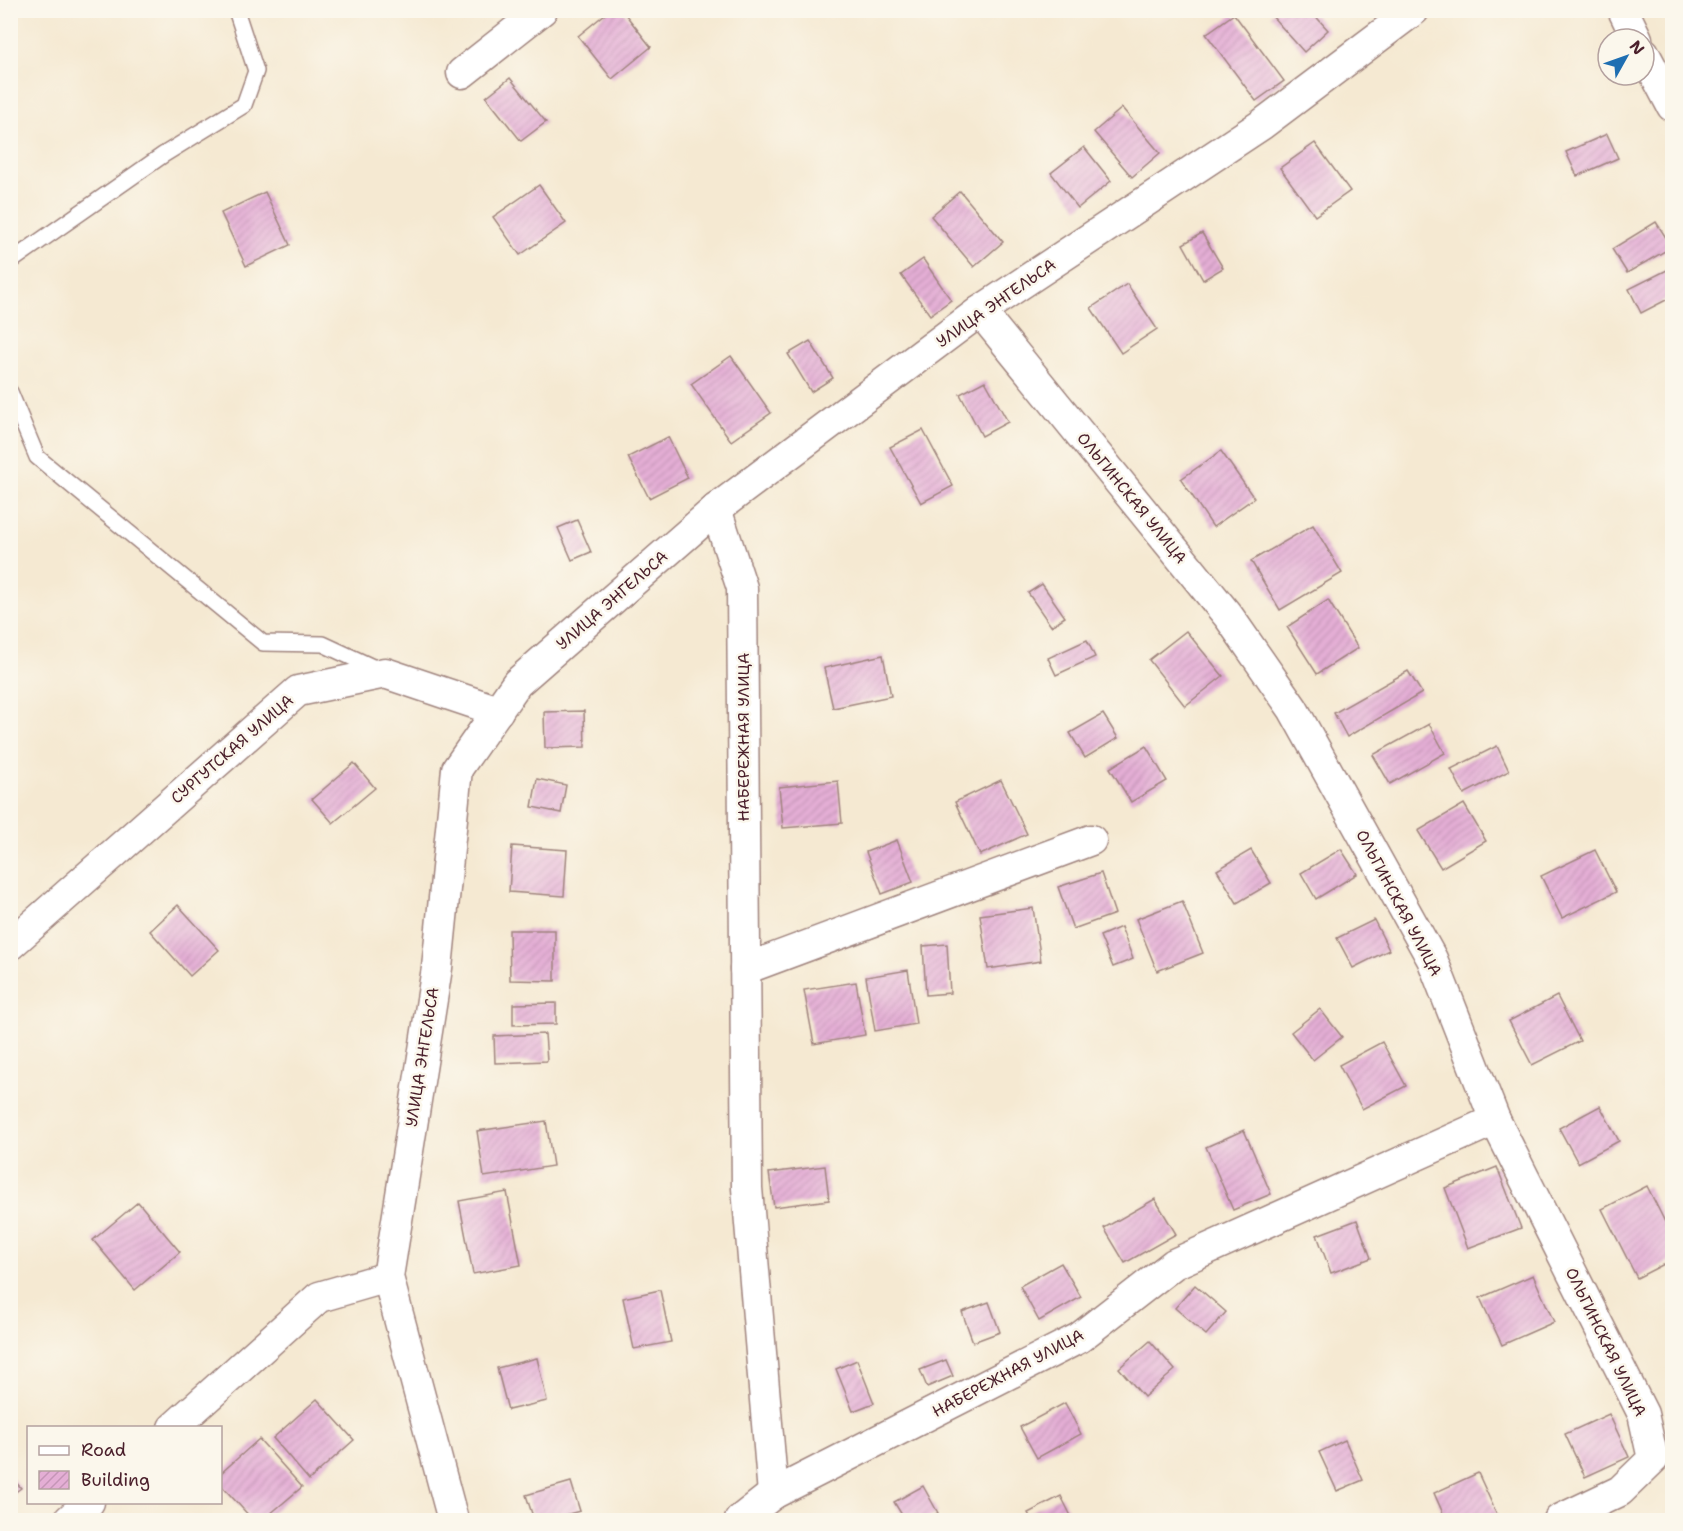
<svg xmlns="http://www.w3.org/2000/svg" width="1683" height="1531" font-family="'Shantell Sans',sans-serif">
	<defs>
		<pattern id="building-hatch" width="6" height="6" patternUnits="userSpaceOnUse" patternTransform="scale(1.5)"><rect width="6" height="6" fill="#e4aed5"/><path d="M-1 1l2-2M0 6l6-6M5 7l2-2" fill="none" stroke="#c595b7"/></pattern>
	</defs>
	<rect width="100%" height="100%" fill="#fbf7ec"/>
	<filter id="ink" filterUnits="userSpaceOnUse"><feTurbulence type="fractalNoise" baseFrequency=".0167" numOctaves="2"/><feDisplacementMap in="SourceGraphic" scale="12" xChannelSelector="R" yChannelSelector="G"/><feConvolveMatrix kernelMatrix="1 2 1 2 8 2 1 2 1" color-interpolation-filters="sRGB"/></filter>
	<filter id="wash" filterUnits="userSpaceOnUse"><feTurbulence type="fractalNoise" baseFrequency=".008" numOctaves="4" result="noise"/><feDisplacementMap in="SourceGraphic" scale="24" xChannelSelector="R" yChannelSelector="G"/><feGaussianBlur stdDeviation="1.35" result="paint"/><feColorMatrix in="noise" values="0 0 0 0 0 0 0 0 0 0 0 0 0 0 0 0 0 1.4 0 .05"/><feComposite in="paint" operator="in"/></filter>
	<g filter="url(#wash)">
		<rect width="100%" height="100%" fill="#f5e9d2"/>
		<g id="blocks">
			<g fill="url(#building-hatch)">
				<path d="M 610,10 L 622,10 L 651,47 L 612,79 L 578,36 Z"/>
				<path d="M 1276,10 L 1310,10 L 1328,30 L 1304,52 L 1271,15 Z"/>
				<path d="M 1234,14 L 1284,81 L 1256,101 L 1206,34 Z"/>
				<path d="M 510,78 L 546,122 L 521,141 L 486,97 Z"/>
				<path d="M 1122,108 L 1160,153 L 1132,177 L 1094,132 Z"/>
				<path d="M 1607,134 L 1618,158 L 1577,176 L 1566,152 Z"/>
				<path d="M 1315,143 L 1350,191 L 1315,216 L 1280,168 Z"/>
				<path d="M 1084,147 L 1111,181 L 1078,208 L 1051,173 Z"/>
				<path d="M 539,185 L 566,223 L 520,255 L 493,217 Z"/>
				<path d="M 960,191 L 1003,242 L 974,267 L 931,216 Z"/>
				<path d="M 265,192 L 290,245 L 246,266 L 221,213 Z"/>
				<path d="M 1656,222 L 1672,247 L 1627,273 L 1612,249 Z"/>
				<path d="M 1202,233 L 1223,268 L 1203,280 L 1183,244 Z"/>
				<path d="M 923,259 L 951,300 L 930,315 L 901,275 Z"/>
				<path d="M 1667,270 L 1672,281 L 1672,297 L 1641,313 L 1629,289 Z"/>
				<path d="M 1127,284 L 1157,329 L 1121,353 L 1091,308 Z"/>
				<path d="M 810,341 L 833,378 L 811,392 L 788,354 Z"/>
				<path d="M 731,356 L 771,413 L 731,441 L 691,384 Z"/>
				<path d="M 985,381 L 1008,422 L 982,436 L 960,394 Z"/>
				<path d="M 923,430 L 953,486 L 921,503 L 890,447 Z"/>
				<path d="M 668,437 L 688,478 L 649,498 L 628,457 Z"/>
				<path d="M 1221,451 L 1254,498 L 1213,527 L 1181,479 Z"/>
				<path d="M 577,520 L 591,552 L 572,560 L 558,528 Z"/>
				<path d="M 1313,525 L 1342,573 L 1280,610 L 1251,561 Z"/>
				<path d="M 1042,584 L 1065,617 L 1051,626 L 1028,593 Z"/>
				<path d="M 1328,600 L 1358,648 L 1317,674 L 1287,627 Z"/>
				<path d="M 1186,631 L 1223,676 L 1185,706 L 1149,660 Z"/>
				<path d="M 1087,640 L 1095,657 L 1056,675 L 1048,658 Z"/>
				<path d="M 883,655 L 891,696 L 833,708 L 824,668 Z"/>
				<path d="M 1408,671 L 1422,693 L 1347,737 L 1334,713 Z"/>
				<path d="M 584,711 L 585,747 L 545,748 L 544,712 Z"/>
				<path d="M 1103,714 L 1118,738 L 1085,758 L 1070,733 Z"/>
				<path d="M 1429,724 L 1445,753 L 1390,784 L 1373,755 Z"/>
				<path d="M 1146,746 L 1167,781 L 1131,802 L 1110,768 Z"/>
				<path d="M 1497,746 L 1509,771 L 1464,794 L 1451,769 Z"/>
				<path d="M 354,763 L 375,788 L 333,823 L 312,799 Z"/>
				<path d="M 537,779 L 566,785 L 561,813 L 532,807 Z"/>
				<path d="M 1001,780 L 1027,834 L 980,855 L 955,802 Z"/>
				<path d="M 838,781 L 842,823 L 783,828 L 779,787 Z"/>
				<path d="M 1464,804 L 1486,841 L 1441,868 L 1418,831 Z"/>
				<path d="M 897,840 L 913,882 L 882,894 L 866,852 Z"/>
				<path d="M 512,846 L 567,850 L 564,896 L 509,892 Z"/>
				<path d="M 1341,849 L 1357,874 L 1316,899 L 1301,873 Z"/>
				<path d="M 1251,850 L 1271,883 L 1237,903 L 1217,870 Z"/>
				<path d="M 1595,850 L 1616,892 L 1562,918 L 1541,876 Z"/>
				<path d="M 1101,873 L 1115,914 L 1073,929 L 1058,887 Z"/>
				<path d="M 1182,901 L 1203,953 L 1157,971 L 1136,919 Z"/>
				<path d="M 178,905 L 219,950 L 190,976 L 150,931 Z"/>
				<path d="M 1033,908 L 1041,961 L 988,969 L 980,915 Z"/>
				<path d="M 1374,920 L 1389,950 L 1353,968 L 1337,938 Z"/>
				<path d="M 1121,927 L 1133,959 L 1113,967 L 1100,936 Z"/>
				<path d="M 509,930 L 555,930 L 555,981 L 510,980 Z"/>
				<path d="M 947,944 L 950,993 L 926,995 L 923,946 Z"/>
				<path d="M 908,970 L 916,1024 L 875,1031 L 866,977 Z"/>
				<path d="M 856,982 L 865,1035 L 814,1044 L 804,990 Z"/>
				<path d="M 1557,996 L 1580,1041 L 1532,1065 L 1509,1021 Z"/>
				<path d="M 556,1003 L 556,1024 L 513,1025 L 513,1004 Z"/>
				<path d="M 1320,1009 L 1342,1037 L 1313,1060 L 1291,1032 Z"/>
				<path d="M 545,1034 L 547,1061 L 495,1063 L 494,1036 Z"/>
				<path d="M 1382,1042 L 1406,1086 L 1362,1109 L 1339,1065 Z"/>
				<path d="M 1600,1106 L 1619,1141 L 1578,1163 L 1559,1128 Z"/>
				<path d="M 546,1121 L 553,1166 L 484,1177 L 477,1131 Z"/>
				<path d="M 1244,1130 L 1271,1194 L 1233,1210 L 1206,1147 Z"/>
				<path d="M 825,1166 L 829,1200 L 774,1207 L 769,1173 Z"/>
				<path d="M 1497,1167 L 1521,1228 L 1468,1248 L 1445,1188 Z"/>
				<path d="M 1647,1186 L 1672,1236 L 1672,1260 L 1637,1278 L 1602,1209 Z"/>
				<path d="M 507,1192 L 521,1265 L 473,1274 L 459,1201 Z"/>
				<path d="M 1155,1199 L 1176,1234 L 1125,1263 L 1104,1228 Z"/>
				<path d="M 138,1202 L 180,1252 L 135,1290 L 93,1240 Z"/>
				<path d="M 1357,1220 L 1371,1258 L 1331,1273 L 1317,1235 Z"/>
				<path d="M 1061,1263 L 1081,1297 L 1039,1321 L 1020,1286 Z"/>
				<path d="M 1533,1275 L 1554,1322 L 1502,1345 L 1480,1298 Z"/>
				<path d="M 1195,1285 L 1226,1312 L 1206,1335 L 1175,1308 Z"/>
				<path d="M 660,1290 L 671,1342 L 634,1349 L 623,1298 Z"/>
				<path d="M 989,1302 L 1000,1332 L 973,1342 L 962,1312 Z"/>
				<path d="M 1150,1341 L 1175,1370 L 1144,1397 L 1119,1368 Z"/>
				<path d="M 537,1358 L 547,1401 L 508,1410 L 497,1368 Z"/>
				<path d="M 857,1360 L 874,1403 L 853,1411 L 836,1369 Z"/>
				<path d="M 946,1360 L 953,1376 L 927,1387 L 920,1370 Z"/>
				<path d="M 317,1399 L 354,1440 L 309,1480 L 273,1438 Z"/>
				<path d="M 1065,1403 L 1081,1434 L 1037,1458 L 1020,1427 Z"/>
				<path d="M 1609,1414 L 1629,1457 L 1585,1477 L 1565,1434 Z"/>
				<path d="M 259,1439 L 302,1487 L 263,1520 L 253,1520 L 220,1484 L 220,1474 Z"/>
				<path d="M 1345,1440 L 1363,1480 L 1337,1491 L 1319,1452 Z"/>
				<path d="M 1478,1473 L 1499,1519 L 1446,1520 L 1434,1493 Z"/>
				<path d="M 10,1476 L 21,1488 L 10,1496 Z"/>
				<path d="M 571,1482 L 580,1511 L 546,1520 L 534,1520 L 526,1495 Z"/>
				<path d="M 923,1486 L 938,1513 L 925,1520 L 905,1520 L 894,1502 Z"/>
				<path d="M 1061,1496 L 1073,1520 L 1032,1520 L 1028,1513 Z"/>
			</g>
		</g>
	</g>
	<g filter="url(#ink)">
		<use href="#blocks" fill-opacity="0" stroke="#a0847e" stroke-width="1.5"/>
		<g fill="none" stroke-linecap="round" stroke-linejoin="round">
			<defs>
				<g id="lane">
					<path d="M 10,262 L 163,155 L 244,105 L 256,71 L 236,10"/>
					<path d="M 10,392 L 37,457 L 263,643 L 323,644 L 379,670"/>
				</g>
				<g id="street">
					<path d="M 1623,10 L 1637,39"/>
					<path d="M 1644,53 L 1672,106"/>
					<path d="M 462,73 L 542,10"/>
					<path d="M 980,311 L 1229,617 L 1293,709 L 1432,959 L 1495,1120 L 1643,1414 L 1653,1459 L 1620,1491 L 1559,1520"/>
					<path d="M 716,509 L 742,588 L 747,1188 L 773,1494"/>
					<path d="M 10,945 L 298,691 L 385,673 L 498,711"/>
					<path d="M 745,969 L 1091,840"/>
					<path d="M 173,1428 L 319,1297 L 388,1277"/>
					<path d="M 69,1520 L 89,1502"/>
					<path d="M 453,1520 L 388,1277 L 437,968 L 457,769 L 517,683 L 716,509 L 980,311 L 1261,125 L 1414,10"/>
					<path d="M 740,1520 L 773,1494 L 1079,1338 L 1174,1264 L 1495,1120"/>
				</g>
			</defs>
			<use href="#lane" stroke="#a0847e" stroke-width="18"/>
			<use href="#street" stroke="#a0847e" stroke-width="33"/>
			<use href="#lane" stroke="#fff" stroke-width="15"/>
			<use href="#street" stroke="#fff" stroke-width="30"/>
		</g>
	</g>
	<g text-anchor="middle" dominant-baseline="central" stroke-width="5" stroke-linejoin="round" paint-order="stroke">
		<g font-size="16" fill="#4a1f2b" stroke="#fbf7ec">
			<text transform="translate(996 303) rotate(-35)">УЛИЦА ЭНГЕЛЬСА</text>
			<text transform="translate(1132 498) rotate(51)">ОЛЬГИНСКАЯ УЛИЦА</text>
			<text transform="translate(612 600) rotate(-41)">УЛИЦА ЭНГЕЛЬСА</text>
			<text transform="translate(743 737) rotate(-90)">НАБЕРЕЖНАЯ УЛИЦА</text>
			<text transform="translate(232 749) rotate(-41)">СУРГУТСКАЯ УЛИЦА</text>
			<text transform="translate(1399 903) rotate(62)">ОЛЬГИНСКАЯ УЛИЦА</text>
			<text transform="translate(422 1057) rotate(-81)">УЛИЦА ЭНГЕЛЬСА</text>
			<text transform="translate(1606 1342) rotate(64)">ОЛЬГИНСКАЯ УЛИЦА</text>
			<text transform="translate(1008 1373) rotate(-28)">НАБЕРЕЖНАЯ УЛИЦА</text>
		</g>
	</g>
	<rect width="1683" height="1531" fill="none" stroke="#fbf7ec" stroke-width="36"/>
	<rect x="27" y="1426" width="195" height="78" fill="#fbf7ec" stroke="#b4a19f" stroke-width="1.5"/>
	<rect x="39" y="1446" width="30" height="9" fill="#ffffff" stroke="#b4a19f" stroke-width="1.5"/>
	<text x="81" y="1456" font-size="18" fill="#4a1f2b">Road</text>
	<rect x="39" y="1471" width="30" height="18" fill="url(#building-hatch)" stroke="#b4a19f" stroke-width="1.5"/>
	<text x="81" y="1486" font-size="18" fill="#4a1f2b">Building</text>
	<g transform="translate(1626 57) rotate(50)"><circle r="28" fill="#fbf7ec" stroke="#b4a19f" stroke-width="1.5"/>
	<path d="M0-4.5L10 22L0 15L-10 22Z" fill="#1f6fb2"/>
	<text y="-9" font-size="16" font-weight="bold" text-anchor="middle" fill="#4a1f2b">N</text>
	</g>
</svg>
